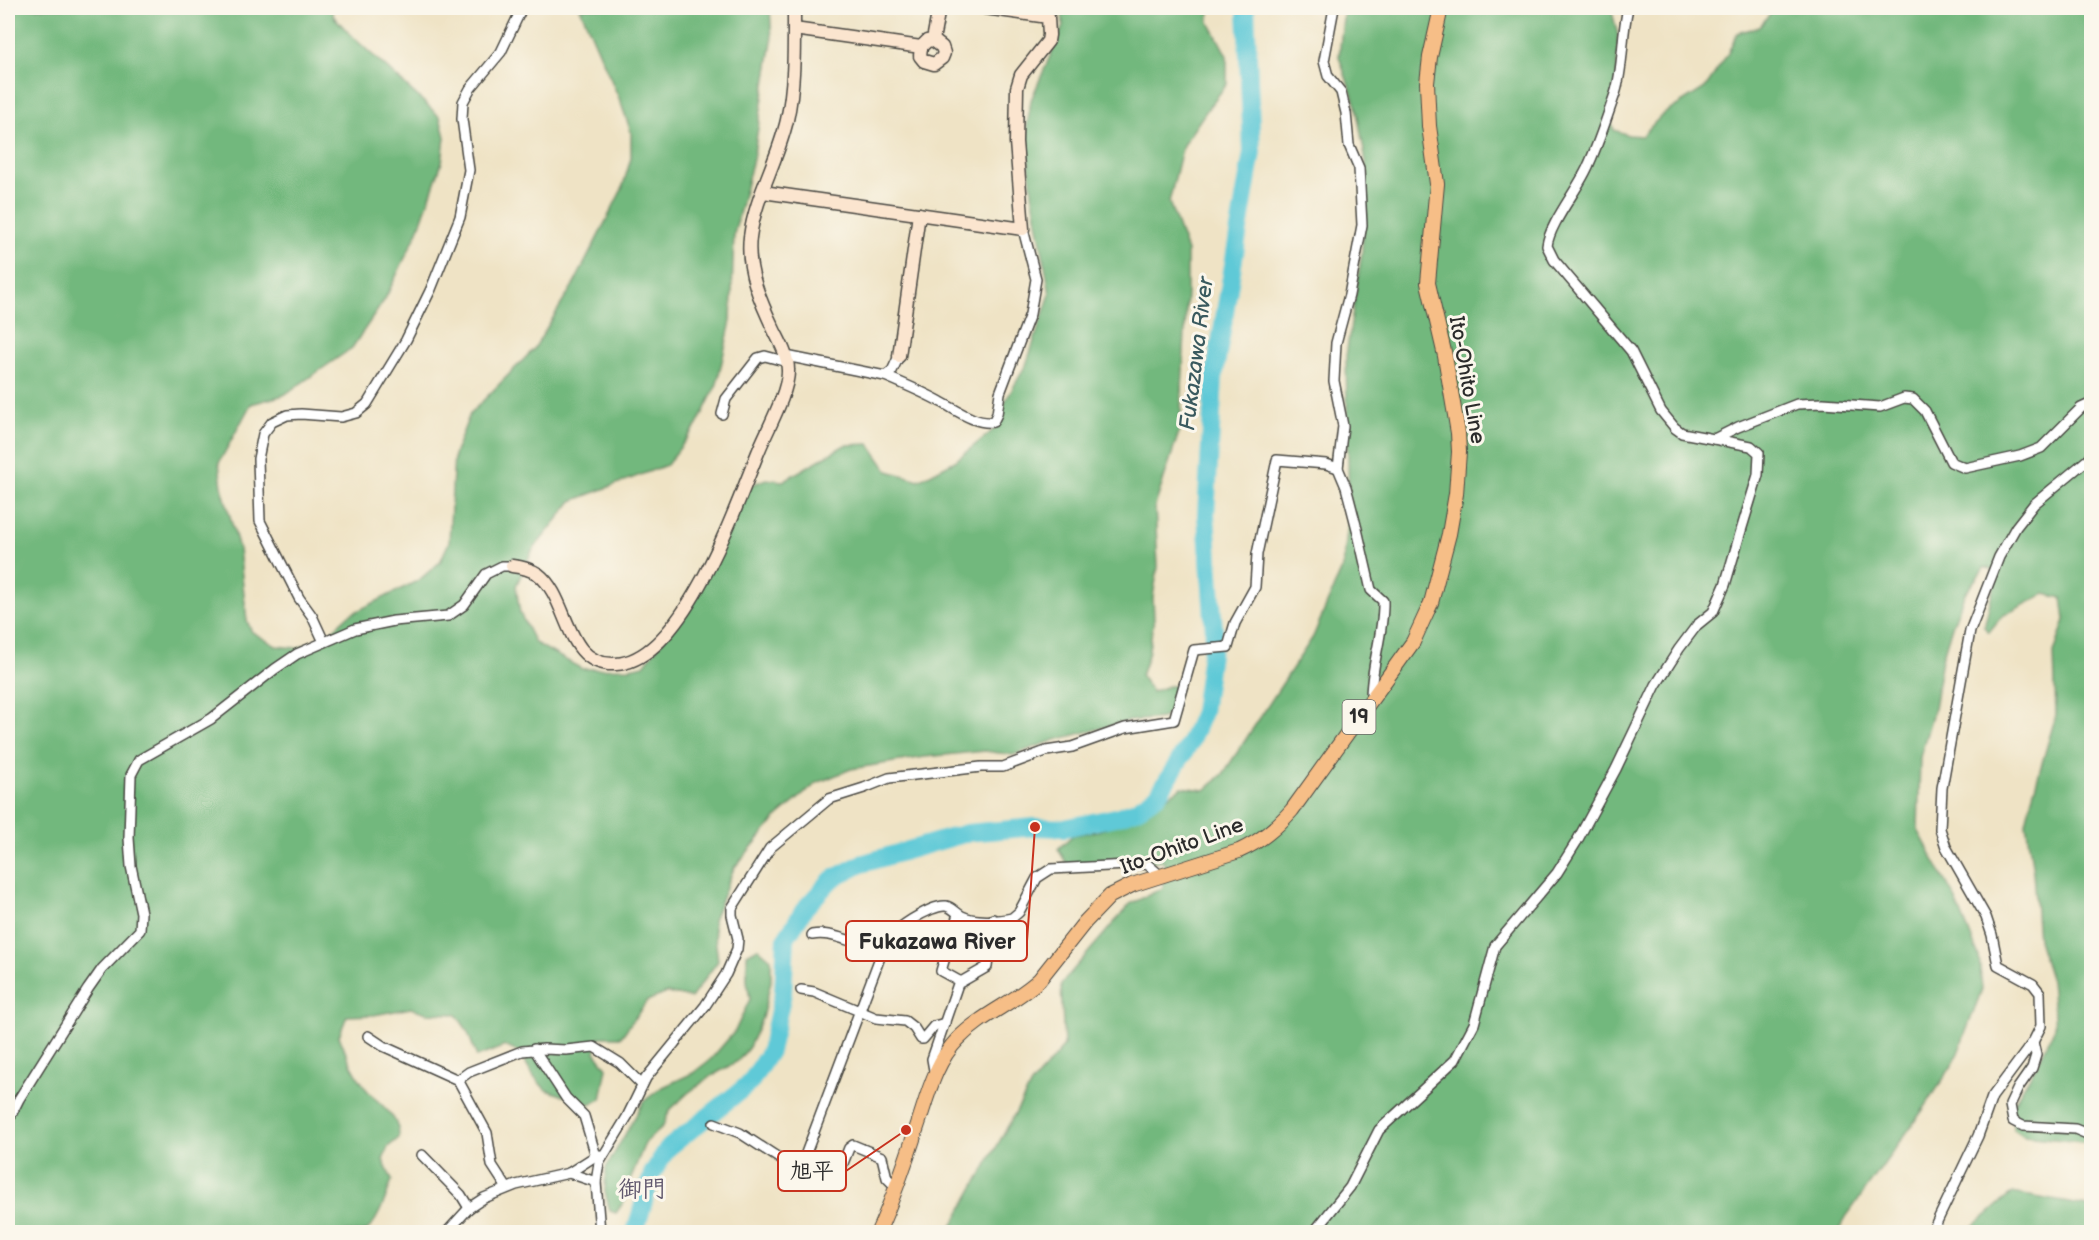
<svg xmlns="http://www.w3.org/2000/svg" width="2099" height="1240" font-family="'Balsamiq Sans','Klee One',sans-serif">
	<rect width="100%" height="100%" fill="#fbf7ec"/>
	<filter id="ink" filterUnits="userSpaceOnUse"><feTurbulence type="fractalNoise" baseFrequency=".0167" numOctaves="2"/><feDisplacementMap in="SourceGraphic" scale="12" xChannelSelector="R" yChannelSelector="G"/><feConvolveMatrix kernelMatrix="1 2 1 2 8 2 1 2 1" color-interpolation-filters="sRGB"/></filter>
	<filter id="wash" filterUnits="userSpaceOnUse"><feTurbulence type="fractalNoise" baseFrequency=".008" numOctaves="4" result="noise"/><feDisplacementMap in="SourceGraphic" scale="24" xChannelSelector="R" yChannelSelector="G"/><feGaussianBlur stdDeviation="1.35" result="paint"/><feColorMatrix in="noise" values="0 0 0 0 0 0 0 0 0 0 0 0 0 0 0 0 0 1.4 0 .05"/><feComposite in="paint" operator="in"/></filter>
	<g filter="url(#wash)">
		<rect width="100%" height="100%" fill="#efe3c5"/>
		<g fill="#72b87d" stroke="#4e7254" stroke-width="1.5">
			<path d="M 8,8 L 331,8 L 334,17 L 353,37 L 440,117 L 445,137 L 442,162 L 418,231 L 385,299 L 352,348 L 284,395 L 251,404 L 219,463 L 222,487 L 239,549 L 247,621 L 252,632 L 276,646 L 297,648 L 324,638 L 349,615 L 419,580 L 440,562 L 449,542 L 454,455 L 470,414 L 534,349 L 575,282 L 622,189 L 631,158 L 631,132 L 621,103 L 580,8 L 770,8 L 772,41 L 753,159 L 734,234 L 731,321 L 717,384 L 697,425 L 667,465 L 572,501 L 532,551 L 516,586 L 520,613 L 535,643 L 582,669 L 629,668 L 644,665 L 682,615 L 736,495 L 746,487 L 766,479 L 783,481 L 845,445 L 869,444 L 888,471 L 919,480 L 955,461 L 997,427 L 1006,400 L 1026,365 L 1050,294 L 1032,193 L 1026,133 L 1031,100 L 1063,26 L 1062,8 L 1209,8 L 1209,22 L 1227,56 L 1227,84 L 1209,107 L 1183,145 L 1169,202 L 1187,251 L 1187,292 L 1180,429 L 1155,506 L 1158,567 L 1153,597 L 1154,619 L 1148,655 L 1141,676 L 1152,692 L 1168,686 L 1176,686 L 1175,699 L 1170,711 L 1163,718 L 1129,721 L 1055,740 L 1013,755 L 985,751 L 925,757 L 851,769 L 817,783 L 778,816 L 734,868 L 713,920 L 718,961 L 691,998 L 667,993 L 647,1001 L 621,1037 L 599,1037 L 595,1052 L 607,1068 L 601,1099 L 590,1104 L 546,1090 L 534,1077 L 520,1053 L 505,1046 L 477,1057 L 467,1030 L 456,1014 L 427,1013 L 411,1008 L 374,1015 L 347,1016 L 339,1036 C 346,1055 354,1073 367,1090 C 380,1105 400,1116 399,1138 L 388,1147 L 383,1160 L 392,1180 C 387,1194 377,1226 364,1232 L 8,1232 Z"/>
			<path d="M 1344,8 L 1611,8 L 1618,35 L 1616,98 L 1611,122 L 1614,130 L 1628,135 L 1642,136 L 1662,115 L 1705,88 L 1727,55 L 1737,33 L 1759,27 L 1775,8 L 2091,8 L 2091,1143 L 2024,1136 L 2013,1128 L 2012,1106 L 2037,1065 L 2055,1027 L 2051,981 L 2038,940 L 2033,872 L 2026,823 L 2031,801 L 2056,715 L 2054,653 L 2065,620 L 2062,598 L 2045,594 L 2002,616 L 1989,632 L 1984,627 L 1997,573 L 1985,567 L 1965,593 L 1951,629 L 1942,659 L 1934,708 L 1920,757 L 1918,830 L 1955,898 L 1979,957 L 1982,989 L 1955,1061 L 1925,1107 L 1843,1221 L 1839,1232 L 949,1232 L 1031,1085 L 1064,1046 L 1061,984 L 1130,904 L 1163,888 L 1164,861 L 1067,864 L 1058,849 L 1073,835 L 1098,831 L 1142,813 L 1182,787 L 1205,790 L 1223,774 L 1313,637 L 1343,566 L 1349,515 L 1346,356 L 1362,252 L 1366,162 L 1356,106 L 1339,57 Z"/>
			<path d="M 758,948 L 771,959 L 771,981 L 762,1018 L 749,1047 L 738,1061 L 710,1077 L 688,1093 L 669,1111 L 663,1126 L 645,1143 L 628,1185 L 627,1197 L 616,1213 L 610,1211 L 605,1192 L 606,1168 L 644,1101 L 663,1087 L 693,1073 L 711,1059 L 735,1031 L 750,999 L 747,981 L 747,954 Z"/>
			<path d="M 2012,1193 L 2081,1205 L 2091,1209 L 2091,1232 L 1967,1232 Z"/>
		</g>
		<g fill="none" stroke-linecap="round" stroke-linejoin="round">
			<path stroke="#5ec9d7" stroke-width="18" d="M 635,1232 L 652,1174 L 667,1149 L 750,1083 L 770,1051 L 783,993 L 786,938 L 805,908 L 831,880 L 861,864 L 967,833 L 1035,827 L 1065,828 L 1116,817 L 1136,810 L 1158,795 L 1190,743 L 1203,712 L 1214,632 L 1206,515 L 1214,378 L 1252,152 L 1246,8"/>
		</g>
	</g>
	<g filter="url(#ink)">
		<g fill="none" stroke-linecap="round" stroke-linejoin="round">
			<defs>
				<g id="street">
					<path d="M 1334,8 L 1324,61 L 1328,76 L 1341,92 L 1346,113 L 1349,145 L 1359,168 L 1362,225 L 1349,295 L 1336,343 L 1334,381 L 1343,426 L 1338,468 L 1346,487 L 1357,529 L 1371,590 L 1383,601 C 1384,635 1370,667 1371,701"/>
					<path d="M 786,356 L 885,376 L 892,371 L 899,356"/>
					<path d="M 885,376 C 904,384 923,392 941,402 C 957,410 974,424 993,422 L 997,414 L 1000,393 L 1030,314 L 1036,279 L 1023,229"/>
					<path d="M 722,414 L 726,399 L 758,358 L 765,356 L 788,362"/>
					<path d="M 1714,439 L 1738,427 L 1797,404 L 1823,403 L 1880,407 L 1904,398 L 1913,399 L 1925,411 L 1951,462 L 1965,468 L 2020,456 L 2041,448 L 2081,408 L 2092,403"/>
					<path d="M 324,642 L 312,616 L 299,598 L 260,521 L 258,459 L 263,434 L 272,422 L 287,415 L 301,414 L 341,417 L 356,413 L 367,404 L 406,340 L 431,289 L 460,217 L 469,170 L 462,119 L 463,102 L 470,89 L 501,52 L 522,8"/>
					<path d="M 958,914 L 941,971 L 961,982 L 987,967 L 993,919"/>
					<path d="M 812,935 C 837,930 860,951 885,944"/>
					<path d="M 801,990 L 814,992 L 876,1018 L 905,1021 L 914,1028 L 921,1039 L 923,1039 L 934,1026 L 945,1023"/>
					<path d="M 368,1036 L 383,1046 L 458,1080 L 487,1133 L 492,1165 L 507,1188"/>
					<path d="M 2033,1042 L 2036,1055 L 2032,1068 L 2018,1088 L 2010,1105 L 2013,1121 L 2023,1126 L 2075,1129 L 2092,1136"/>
					<path d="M 534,1049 L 566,1098 L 584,1116 L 596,1156"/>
					<path d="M 935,1076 L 932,1059 L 959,981"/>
					<path d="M 458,1080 L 469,1072 L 522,1051 L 544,1049 L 566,1050 L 594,1047 L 620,1063 L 642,1085"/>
					<path d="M 8,1121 L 19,1099 L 88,989 L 102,969 L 140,930 L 141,913 L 131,866 L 129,838 L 131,775 L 139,760 L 211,719 L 275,669 L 297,654 L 355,629 L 394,621 L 448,616 L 464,605 L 486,574 L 502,566 L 512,566"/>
					<path d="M 714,1123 L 740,1133 L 788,1164 L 830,1178 L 838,1176 L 849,1148 L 853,1145 L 882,1157 L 887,1178 L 896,1187"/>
					<path d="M 422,1155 L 461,1195 L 469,1208"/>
					<path d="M 800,1169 L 885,944 C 890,931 932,904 946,906 C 952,907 956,913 962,916 C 973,922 999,921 1012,918 L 1019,912 L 1037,878 L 1051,869 L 1147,864 L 1161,876"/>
					<path d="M 569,1173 L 597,1155 L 600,1155"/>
					<path d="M 447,1232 L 469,1208 L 484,1198 L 516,1185 L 569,1173 L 596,1182"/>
					<path d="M 600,1232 L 596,1182 L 599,1163 L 627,1117 L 646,1078 L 705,1006 L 726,974 L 737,949 L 738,939 L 732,915 L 732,908 L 770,848 L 829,799 L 864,788 L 889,778 L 981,767 L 1003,767 L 1046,751 L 1072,747 L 1125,728 L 1174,720 L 1194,650 L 1228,647 L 1235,623 L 1255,587 L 1257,554 L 1277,460 L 1326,464 L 1338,468"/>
					<path d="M 1314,1232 L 1350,1187 L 1379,1130 L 1455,1060 L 1474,1024 L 1495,946 L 1557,873 L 1577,841 L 1616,769 L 1656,685 L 1679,649 L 1697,625 L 1713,612 L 1725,585 L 1740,534 L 1758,475 L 1759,453 L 1751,446 L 1682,433 L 1675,428 L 1661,411 L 1631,351 L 1554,260 L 1547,246 C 1549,224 1580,187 1589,164 C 1599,142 1607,117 1615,94 C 1624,67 1621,36 1628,8"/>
					<path d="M 1932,1232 L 1978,1136 L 1992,1097 L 2033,1042 L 2041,1026 L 2040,993 L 2033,984 L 1998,965 L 1992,935 L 1986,917 L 1946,847 L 1940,829 L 1942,788 L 1970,631 L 1999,557 L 2016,527 L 2034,504 L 2092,456"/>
				</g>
				<g id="secondary">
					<path d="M 794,29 L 921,47 L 927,41 L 933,40 L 939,8"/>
					<path d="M 921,47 L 920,56 L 924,61 L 934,64 L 942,58 L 944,53 L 942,47 L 933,40"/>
					<path d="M 763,192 L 1023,229 L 1016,142 L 1017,88 L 1021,75 L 1048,41 L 1049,35 L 1048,17 L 985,8"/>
					<path d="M 899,356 L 919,214"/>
					<path d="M 512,566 C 521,567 530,569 538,574 C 570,598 564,667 616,664 C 684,660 736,505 759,450 C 767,430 789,391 788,370 C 788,356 781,344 775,332 C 761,303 746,270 750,237 C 755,197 778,160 787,120 C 795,84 794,44 794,8"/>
				</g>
				<path id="primary" d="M 878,1232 C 893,1199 905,1164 916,1130 C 927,1099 934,1063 958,1039 C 981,1015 1014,1003 1039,980 L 1085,922 L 1110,896 L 1132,885 L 1239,851 C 1261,841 1276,828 1292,810 L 1413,642 L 1431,603 L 1449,534 L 1456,494 L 1459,452 L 1458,433 L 1445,356 L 1428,283 L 1437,184 L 1429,126 L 1427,83 L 1430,57 L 1441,8"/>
			</defs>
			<use href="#street" stroke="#484742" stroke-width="12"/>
			<use href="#secondary" stroke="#484742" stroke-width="15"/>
			<use href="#primary" stroke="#484742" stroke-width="16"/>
			<use href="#street" stroke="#fff" stroke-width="9"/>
			<use href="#secondary" stroke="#fbe5cf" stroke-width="12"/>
			<use href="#primary" stroke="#f6be87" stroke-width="14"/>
		</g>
	</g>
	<g text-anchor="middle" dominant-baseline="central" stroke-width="6" stroke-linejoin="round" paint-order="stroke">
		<rect fill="#fbf7ec" stroke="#696865" stroke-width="1.5" x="1342.5" y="700" width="33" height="34" rx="4.5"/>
		<g font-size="20" font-weight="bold" fill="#2b2b2b">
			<text x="1359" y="717">19</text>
		</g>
		<g font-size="21" fill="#2b2b2b" stroke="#fbf7ec">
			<text transform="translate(1467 380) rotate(80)">Ito-Ohito Line</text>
			<text transform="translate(1182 846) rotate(-20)">Ito-Ohito Line</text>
		</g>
		<g font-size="22" font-style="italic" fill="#3a5a5f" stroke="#fbf7ec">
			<text transform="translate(1197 354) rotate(-83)">Fukazawa River</text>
		</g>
		<g font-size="24" font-weight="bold" fill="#61586e" stroke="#fbf7ec">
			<text x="642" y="1189">御門</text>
		</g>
	</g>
	<path fill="none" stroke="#c8321e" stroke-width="2" d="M1035 827L1027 941M906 1130L846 1171"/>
	<g fill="#c8321e" stroke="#fbf7ec" stroke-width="2">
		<circle cx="1035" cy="827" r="6"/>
		<circle cx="906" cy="1130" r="6"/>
	</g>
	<g fill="#fbf7ec" stroke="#c8321e" stroke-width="2">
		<rect x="846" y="921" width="181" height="40" rx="6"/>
		<rect x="778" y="1151" width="68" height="40" rx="6"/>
	</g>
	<g font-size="22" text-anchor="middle" font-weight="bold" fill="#2b2b2b">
		<text x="937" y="949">Fukazawa River</text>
		<text x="812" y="1178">旭平</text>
	</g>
	<rect width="2099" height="1240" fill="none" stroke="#fbf7ec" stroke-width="30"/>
</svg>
